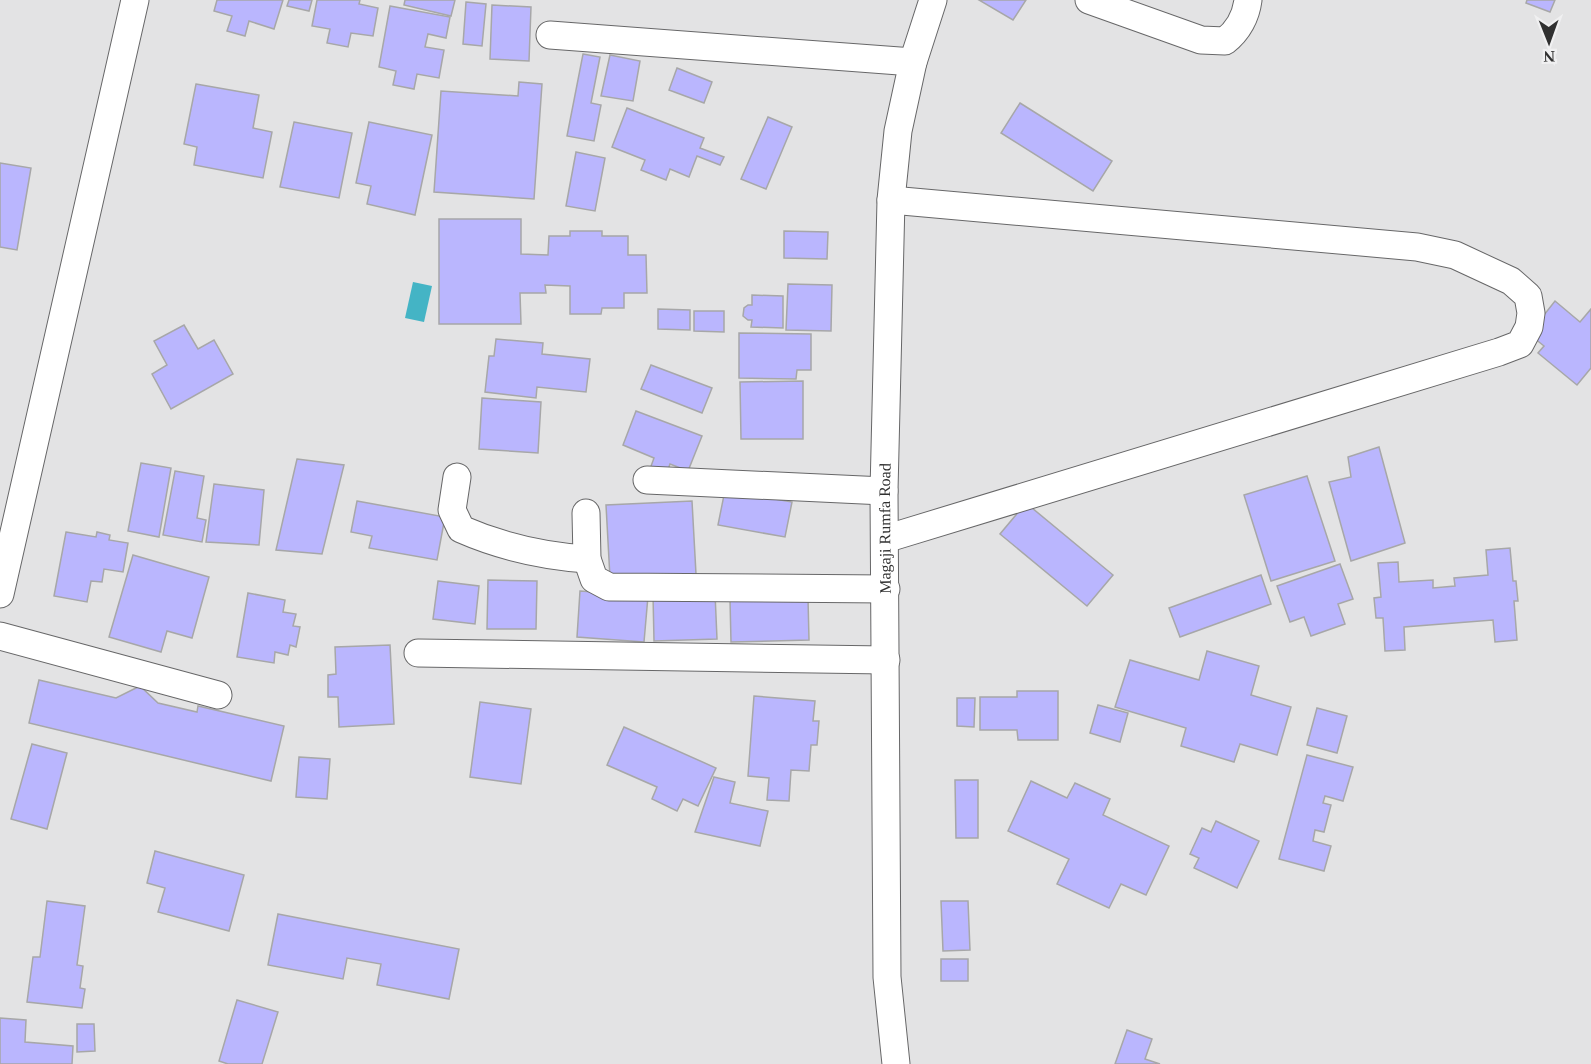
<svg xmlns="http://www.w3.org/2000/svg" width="1591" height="1064" font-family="Georgia,serif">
	<rect width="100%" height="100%" fill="#e3e3e4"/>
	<path fill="#44b4c5" d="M 413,282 L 432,286 L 424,322 L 405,318 Z"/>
	<g fill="#bab6fe" stroke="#a7a7a8" stroke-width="1.5">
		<path d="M 217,0 L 283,0 L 274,29 L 249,21 L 245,36 L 227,31 L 232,16 L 214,11 Z"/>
		<path d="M 289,0 L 312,0 L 309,11 L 287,6 Z"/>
		<path d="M 317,0 L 360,0 L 359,4 L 378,8 L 373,36 L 351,33 L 348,47 L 327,43 L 330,29 L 312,26 Z"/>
		<path d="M 405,0 L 455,0 L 451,16 L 404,5 Z"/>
		<path d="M 979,0 L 1026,0 L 1013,20 Z"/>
		<path d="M 1527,0 L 1555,0 L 1550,12 L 1526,3 Z"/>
		<path d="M 466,2 L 486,4 L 482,46 L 463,44 Z"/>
		<path d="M 492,5 L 531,7 L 529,61 L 490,59 Z"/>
		<path d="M 390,6 L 450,17 L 446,38 L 428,34 L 425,47 L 444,50 L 439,78 L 417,74 L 414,89 L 393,85 L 396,71 L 379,67 Z"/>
		<path d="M 583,54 L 600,57 L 591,103 L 601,105 L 594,141 L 567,136 Z"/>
		<path d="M 610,55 L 640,61 L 633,101 L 601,96 Z"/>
		<path d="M 677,68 L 712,82 L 704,103 L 669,90 Z"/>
		<path d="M 519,82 L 542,84 L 534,199 L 434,192 L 441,91 L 518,96 Z"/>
		<path d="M 196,84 L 259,95 L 253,128 L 272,132 L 263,178 L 194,165 L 197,147 L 184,144 Z"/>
		<path d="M 1020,103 L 1112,161 L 1093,191 L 1001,133 Z"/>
		<path d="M 627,108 L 704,138 L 700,148 L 724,157 L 720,165 L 697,156 L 689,177 L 670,169 L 666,180 L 641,170 L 645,160 L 612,147 Z"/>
		<path d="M 768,117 L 792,127 L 766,189 L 741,179 Z"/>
		<path d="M 294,122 L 352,133 L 339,198 L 280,187 Z"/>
		<path d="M 369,122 L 432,135 L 415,215 L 367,204 L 371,186 L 356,183 Z"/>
		<path d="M 576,152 L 605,158 L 595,211 L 566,206 Z"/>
		<path d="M 0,163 L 31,168 L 17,250 L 0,247 Z"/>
		<path d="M 439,219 L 521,219 L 521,254 L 548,255 L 549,236 L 570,236 L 570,231 L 602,231 L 602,236 L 628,236 L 628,255 L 646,255 L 647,293 L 624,293 L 624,308 L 602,308 L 601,314 L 570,314 L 570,286 L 545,285 L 546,293 L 520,293 L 521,324 L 439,324 Z"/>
		<path d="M 784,231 L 828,232 L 827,259 L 784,258 Z"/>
		<path d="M 788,284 L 832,285 L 831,331 L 786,330 Z"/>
		<path d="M 752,295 L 783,296 L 783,328 L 751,327 L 752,320 L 748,320 L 743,316 L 744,308 L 748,305 L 752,305 Z"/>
		<path d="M 1555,301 L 1580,322 L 1591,309 L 1591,368 L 1577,385 L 1538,353 L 1544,346 L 1529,334 Z"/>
		<path d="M 658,309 L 690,310 L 690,330 L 658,329 Z"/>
		<path d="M 694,311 L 724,311 L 724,332 L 694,331 Z"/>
		<path d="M 184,325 L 198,349 L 214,340 L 233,374 L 171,409 L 152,374 L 167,365 L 154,341 Z"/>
		<path d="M 739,333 L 811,334 L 811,370 L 797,370 L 796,379 L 739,378 Z"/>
		<path d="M 496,339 L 543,343 L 542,354 L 590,359 L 586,392 L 537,387 L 536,398 L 485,392 L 489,356 L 494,356 Z"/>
		<path d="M 651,365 L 712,388 L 702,413 L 641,389 Z"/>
		<path d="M 803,381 L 803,439 L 741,439 L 740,382 Z"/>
		<path d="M 482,398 L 541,402 L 538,453 L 479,449 Z"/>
		<path d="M 636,411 L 702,436 L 688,471 L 670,464 L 666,475 L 650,469 L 654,458 L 623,445 Z"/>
		<path d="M 1379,447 L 1405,543 L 1351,561 L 1329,482 L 1351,477 L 1348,457 Z"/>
		<path d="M 297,459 L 344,465 L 322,554 L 276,550 Z"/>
		<path d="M 141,463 L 171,468 L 159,537 L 128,531 Z"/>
		<path d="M 175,471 L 204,476 L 197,518 L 206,520 L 202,542 L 163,535 Z"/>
		<path d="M 1307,476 L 1335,561 L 1271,581 L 1244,495 Z"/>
		<path d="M 214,484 L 264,490 L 259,545 L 206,542 Z"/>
		<path d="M 725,490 L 792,502 L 785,537 L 718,525 Z"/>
		<path d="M 357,501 L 445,517 L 437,560 L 369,548 L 372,536 L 351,532 Z"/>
		<path d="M 692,501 L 696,574 L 610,578 L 606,505 Z"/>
		<path d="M 1026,503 L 1113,575 L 1087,606 L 1000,534 Z"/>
		<path d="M 66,532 L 96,537 L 97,532 L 110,535 L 109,540 L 128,543 L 123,572 L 104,569 L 102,582 L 91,581 L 87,602 L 54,596 Z"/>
		<path d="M 1510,548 L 1513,581 L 1516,581 L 1518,601 L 1514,601 L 1517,640 L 1495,642 L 1493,620 L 1404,627 L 1405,650 L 1385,651 L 1383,618 L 1376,618 L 1374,598 L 1381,597 L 1378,563 L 1398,562 L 1399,582 L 1433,580 L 1433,588 L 1455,586 L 1454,578 L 1488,575 L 1486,550 Z"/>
		<path d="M 133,555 L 209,577 L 192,638 L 167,631 L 161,652 L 109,637 Z"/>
		<path d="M 1340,564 L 1353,599 L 1338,604 L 1345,624 L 1311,636 L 1304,617 L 1290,622 L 1277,586 Z"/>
		<path d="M 1261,575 L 1271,604 L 1180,637 L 1169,608 Z"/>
		<path d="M 488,580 L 537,581 L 536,629 L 487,629 Z"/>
		<path d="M 438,581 L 479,586 L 475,624 L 433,619 Z"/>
		<path d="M 580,591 L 648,596 L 644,642 L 577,637 Z"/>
		<path d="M 248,593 L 285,600 L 283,612 L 296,614 L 293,626 L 300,627 L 296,647 L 290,645 L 288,655 L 275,652 L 274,663 L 237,657 Z"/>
		<path d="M 715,593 L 717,639 L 654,641 L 653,595 Z"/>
		<path d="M 808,598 L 809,640 L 731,642 L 730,600 Z"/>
		<path d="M 390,645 L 394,724 L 339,727 L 338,697 L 328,697 L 328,675 L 336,674 L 335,647 Z"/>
		<path d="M 1207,651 L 1259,666 L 1251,695 L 1291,707 L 1277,755 L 1240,744 L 1234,762 L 1181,746 L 1186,728 L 1115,707 L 1130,660 L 1199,680 Z"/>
		<path d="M 39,680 L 116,698 L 140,686 L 158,703 L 197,712 L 198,706 L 284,726 L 271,781 L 29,723 Z"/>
		<path d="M 1017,691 L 1058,691 L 1058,740 L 1018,740 L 1017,730 L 980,730 L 980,697 L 1017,697 Z"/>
		<path d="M 754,696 L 815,701 L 813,721 L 819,721 L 817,745 L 811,745 L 809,771 L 791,770 L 789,801 L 767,800 L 769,778 L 748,776 Z"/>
		<path d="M 957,698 L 975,698 L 974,727 L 957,726 Z"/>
		<path d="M 480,702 L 531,709 L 521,784 L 470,777 Z"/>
		<path d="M 1098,705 L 1128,713 L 1120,742 L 1090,733 Z"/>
		<path d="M 1317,708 L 1347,716 L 1337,753 L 1307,745 Z"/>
		<path d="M 624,727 L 716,768 L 698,806 L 683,799 L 677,811 L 652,799 L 657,787 L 607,765 Z"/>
		<path d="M 32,744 L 67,753 L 47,829 L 11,819 Z"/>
		<path d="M 1307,755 L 1353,767 L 1343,801 L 1325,796 L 1323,803 L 1331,805 L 1324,832 L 1315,830 L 1313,841 L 1331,846 L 1324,871 L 1279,859 Z"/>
		<path d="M 299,757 L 330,759 L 327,799 L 296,797 Z"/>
		<path d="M 714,777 L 735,782 L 730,803 L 768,811 L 760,846 L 695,832 Z"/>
		<path d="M 955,780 L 978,780 L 978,838 L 956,838 Z"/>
		<path d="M 1031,781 L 1067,798 L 1075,783 L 1110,799 L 1103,815 L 1169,846 L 1146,895 L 1121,884 L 1109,908 L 1057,884 L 1069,859 L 1008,831 Z"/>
		<path d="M 1216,821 L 1259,841 L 1237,888 L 1194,868 L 1199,858 L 1190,854 L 1202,828 L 1211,832 Z"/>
		<path d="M 155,851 L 244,875 L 229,931 L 158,912 L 165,888 L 147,883 Z"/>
		<path d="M 47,901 L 85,906 L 77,965 L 83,966 L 80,988 L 85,989 L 82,1008 L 27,1002 L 33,957 L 40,957 Z"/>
		<path d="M 941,901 L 968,901 L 970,950 L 943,951 Z"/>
		<path d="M 278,914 L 459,949 L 449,999 L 377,985 L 381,964 L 347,958 L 343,979 L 268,965 Z"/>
		<rect x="941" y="959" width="27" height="22"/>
		<path d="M 237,1000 L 278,1012 L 262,1064 L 228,1064 L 219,1061 Z"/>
		<path d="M 0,1018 L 26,1020 L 25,1042 L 73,1046 L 72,1064 L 0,1064 Z"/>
		<path d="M 77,1024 L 94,1024 L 95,1051 L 77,1052 Z"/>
		<path d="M 1127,1030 L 1152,1039 L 1145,1059 L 1160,1064 L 1115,1064 Z"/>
	</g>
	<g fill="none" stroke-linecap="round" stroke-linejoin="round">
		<defs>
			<g id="minor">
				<path d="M 1089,0 L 1201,40 L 1225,41 C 1238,31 1246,16 1248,0"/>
				<path d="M 550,35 L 913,62"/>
				<path d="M 457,477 L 452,510 L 461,529 C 502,547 543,556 587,559"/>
				<path d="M 647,480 L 884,491"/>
				<path d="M 586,513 L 587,559 L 594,579 L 609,587 L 886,589"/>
				<path d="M 885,539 L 1499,352 L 1520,344 L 1529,327 L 1531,313 L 1528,296 L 1511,281 L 1455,255 L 1417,247 L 891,200"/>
				<path d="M 0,594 L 135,0"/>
				<path d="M 0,636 L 218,695"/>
				<path d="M 418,653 L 886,660"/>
				<path id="s1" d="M 896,1064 L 887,977 L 884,491 L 891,200 L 898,131 L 913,62 L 933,0"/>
			</g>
		</defs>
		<use href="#minor" stroke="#676768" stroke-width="29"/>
		<use href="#minor" stroke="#fff" stroke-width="27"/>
	</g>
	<g text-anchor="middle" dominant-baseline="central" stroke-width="4.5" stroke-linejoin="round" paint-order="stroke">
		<g font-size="16" fill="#303030" stroke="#f0f0f1">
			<text stroke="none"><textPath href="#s1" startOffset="536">Magaji Rumfa Road</textPath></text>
		</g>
	</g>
	<g transform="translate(1549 42) rotate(179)" stroke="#f0f0f1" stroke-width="4.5" paint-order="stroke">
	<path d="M0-4.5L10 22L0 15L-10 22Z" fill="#303030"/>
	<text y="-9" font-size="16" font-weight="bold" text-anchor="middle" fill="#303030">N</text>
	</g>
</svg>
